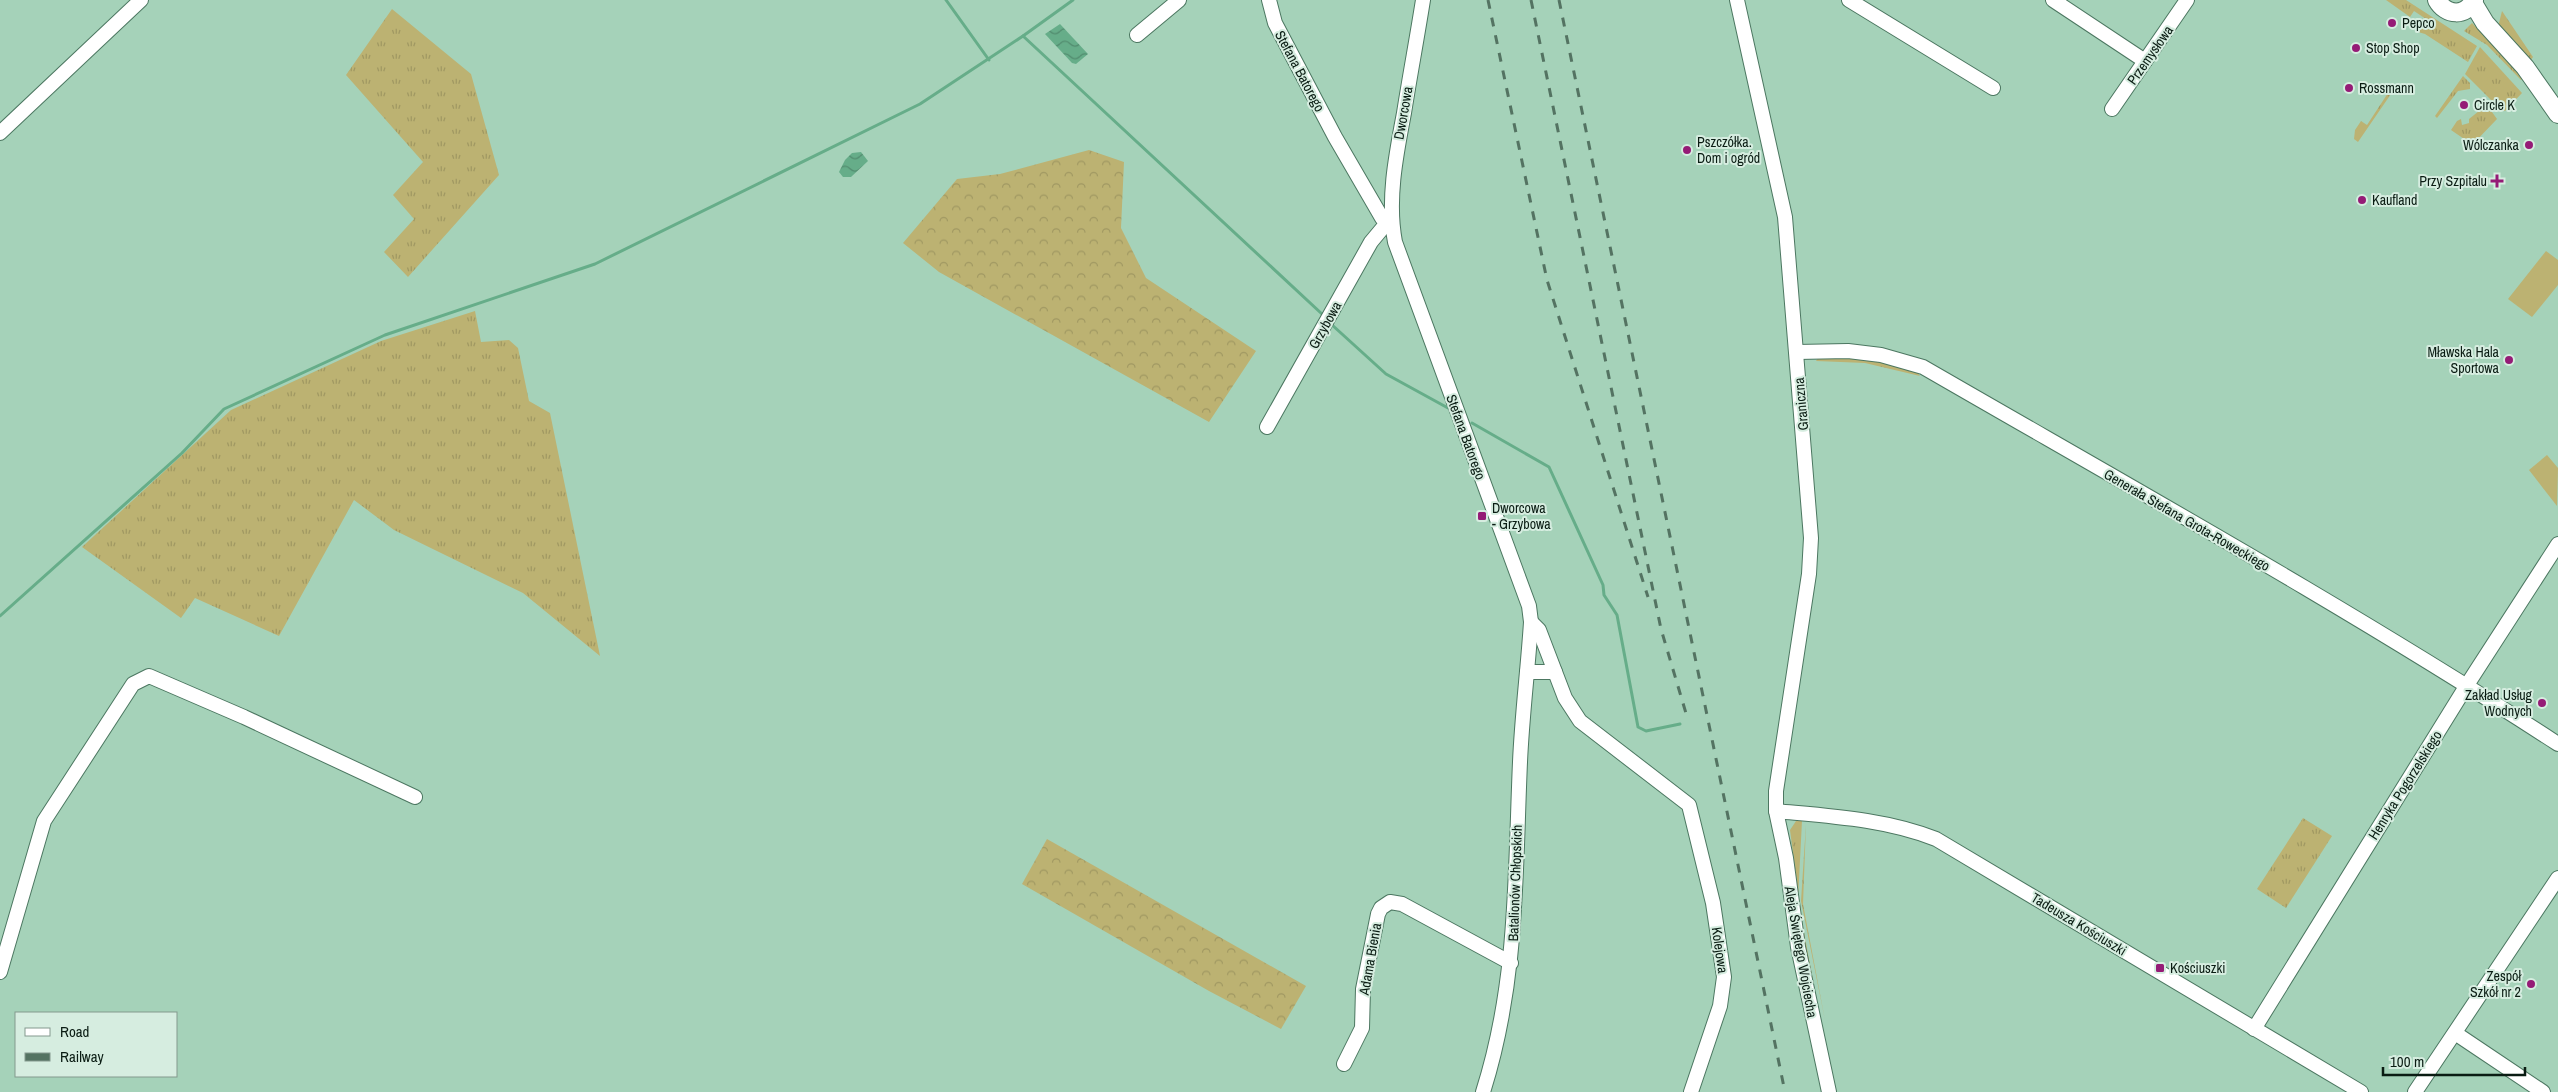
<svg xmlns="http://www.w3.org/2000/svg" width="2558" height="1092" font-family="'Archivo Narrow',sans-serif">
	<defs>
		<pattern id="grass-tufts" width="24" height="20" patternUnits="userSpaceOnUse" patternTransform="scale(1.25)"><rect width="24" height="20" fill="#bcb272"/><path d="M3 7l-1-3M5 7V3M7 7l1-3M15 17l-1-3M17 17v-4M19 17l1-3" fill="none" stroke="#a09862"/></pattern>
		<pattern id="forest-crowns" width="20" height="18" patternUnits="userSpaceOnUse" patternTransform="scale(1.25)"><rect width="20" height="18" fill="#bcb272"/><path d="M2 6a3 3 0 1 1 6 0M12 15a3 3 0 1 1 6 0" fill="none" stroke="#a09862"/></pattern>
		<pattern id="water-waves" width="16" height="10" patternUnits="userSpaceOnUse" patternTransform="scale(1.25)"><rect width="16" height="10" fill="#66ad89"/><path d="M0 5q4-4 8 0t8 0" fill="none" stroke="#528c6f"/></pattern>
	</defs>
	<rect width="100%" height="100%" fill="#a5d2b9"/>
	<g fill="url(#grass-tufts)">
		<path d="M 2386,0 L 2406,0 L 2477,46 L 2468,62 L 2425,34 L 2418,32 L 2426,19 L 2414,11 L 2410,17 Z"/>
		<path d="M 392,9 L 471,74 L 499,175 L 408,277 L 384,252 L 414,219 L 393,195 L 423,162 L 346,75 Z"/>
		<path d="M 2502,11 L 2533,57 L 2530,61 L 2498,27 Z"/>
		<path d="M 2472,23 L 2525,77 L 2521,80 L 2487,45 L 2464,31 Z"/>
		<path d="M 2480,47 L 2522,93 L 2505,111 L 2501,110 L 2465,74 Z"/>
		<path d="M 2463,76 L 2470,83 L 2470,89 L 2458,91 L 2437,118 L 2435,116 Z"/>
		<path d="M 2390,90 L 2393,91 L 2358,142 L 2354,139 L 2355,130 L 2361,121 L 2367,125 Z"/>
		<path d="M 2486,110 L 2492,112 L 2497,119 L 2474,143 L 2470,143 L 2451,130 L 2457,121 L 2461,119 L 2462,125 L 2469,123 L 2469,119 L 2479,111 Z"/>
		<path d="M 475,311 L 481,342 L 509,340 L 518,348 L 529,401 L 550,413 L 600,656 L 523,593 L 394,530 L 354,500 L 279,636 L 195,598 L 181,618 L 82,547 L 231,410 L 381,341 Z"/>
		<path d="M 1828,356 L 1870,359 L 1917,372 L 1920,376 L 1865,363 L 1816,361 L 1818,358 Z"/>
		<path d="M 2303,818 L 2332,836 L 2286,908 L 2257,889 Z"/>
		<path d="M 1796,821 L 1802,821 L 1798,900 L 1820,1018 L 1810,982 L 1790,830 Z"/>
		<path d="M 1806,824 L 1803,904 L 1825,1020 L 1801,901 Z"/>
	</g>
	<g fill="url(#forest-crowns)">
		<path d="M 1089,150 L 1124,162 L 1121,228 L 1146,278 L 1256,351 L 1209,422 L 939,272 L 903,243 L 957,179 L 1000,174 Z"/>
		<path d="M 1047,839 L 1306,986 L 1281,1029 L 1209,991 L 1022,884 Z"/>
	</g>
	<g fill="#bcb272">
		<path d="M 2546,251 L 2558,260 L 2558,285 L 2532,317 L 2508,299 Z"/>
		<path d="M 2547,455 L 2558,468 L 2557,506 L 2529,470 Z"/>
	</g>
	<g fill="url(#water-waves)">
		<path d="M 1060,24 L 1088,54 L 1076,64 L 1072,63 L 1045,34 Z"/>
		<path d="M 861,152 L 868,161 L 851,177 L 843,177 L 839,172 L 845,160 L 852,153 Z"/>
	</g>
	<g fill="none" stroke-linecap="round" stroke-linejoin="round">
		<g stroke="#66ad89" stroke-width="3">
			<path d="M 946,0 L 989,60"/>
			<path d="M 1023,36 L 1073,0"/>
			<path d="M 1331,324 L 1386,374 L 1448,408"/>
			<path d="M 1472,423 L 1549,467 L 1603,585 L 1604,595 L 1617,615 L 1638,727 L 1646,731 L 1680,724"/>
			<path d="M 0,616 L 182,453 L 224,409 L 385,335 L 595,264 L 920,104 L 1023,36 L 1322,314"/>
		</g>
		<defs>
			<g id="minor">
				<path d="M 1269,0 L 1275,23 L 1335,137 L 1382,218 L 1392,228"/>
				<path d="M 1423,0 C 1417,38 1410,75 1404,113 C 1396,155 1387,200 1395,242 L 1529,606 L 1531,622 C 1528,669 1522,715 1520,762 C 1515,875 1518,982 1483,1092"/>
				<path d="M 1737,0 L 1785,217 L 1811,538 L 1809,574 L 1776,791 L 1776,811 L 1786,858 L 1798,947 L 1829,1092"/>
				<path d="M 1849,0 L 1993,88"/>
				<path d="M 2053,0 L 2145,61"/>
				<path d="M 1137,35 L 1179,0"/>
				<path d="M 2112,109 L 2187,0"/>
				<path d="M 0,133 L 141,0"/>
				<path d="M 1797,352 L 1848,351 L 1881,355 L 1923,367 C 2136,490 2352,610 2558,744"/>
				<path d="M 1267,427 L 1371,242 L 1386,224"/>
				<path d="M 1531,622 L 1539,630 L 1565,698 L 1580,721 L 1689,805 L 1713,903 L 1724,977 L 1720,1006 L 1691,1092"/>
				<path d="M 1527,672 L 1555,672"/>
				<path d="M 1776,811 C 1829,816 1886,819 1936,839 L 2361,1092"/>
				<path d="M 0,972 L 44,821 L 133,684 L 149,676 L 244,717 L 415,797"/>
				<path d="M 2254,1029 L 2467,685 L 2558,544"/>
				<path d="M 2455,1033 L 2543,1092"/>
				<path d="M 1344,1064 L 1362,1028 L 1363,989 L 1378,914 L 1381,908 L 1390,902 L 1402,904 L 1511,963"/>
				<path d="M 2415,1092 L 2558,878"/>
			</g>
			<g id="major">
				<path d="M 2437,0 C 2446,16 2466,17 2474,0"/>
				<path d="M 2473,3 L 2485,23 L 2525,67 L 2558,114"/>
			</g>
		</defs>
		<use href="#minor" stroke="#4c7761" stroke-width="16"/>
		<use href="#major" stroke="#4c7761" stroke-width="20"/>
		<use href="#minor" stroke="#fff" stroke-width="14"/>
		<use href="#major" stroke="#fff" stroke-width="18"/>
		<g stroke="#547362" stroke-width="3" stroke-dasharray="9 9" stroke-linecap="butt">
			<path d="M 1488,0 L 1547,280 L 1648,597"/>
			<path d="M 1531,0 L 1661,629 L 1688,720"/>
			<path d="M 1559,0 L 1785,1092"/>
		</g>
	</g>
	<g fill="#951b76" stroke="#d6ede0" stroke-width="2">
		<circle cx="2392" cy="23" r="5"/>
		<circle cx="2356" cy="48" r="5"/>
		<circle cx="2349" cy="88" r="5"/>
		<circle cx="2464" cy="105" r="5"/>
		<circle cx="2529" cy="145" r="5"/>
		<circle cx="1687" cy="150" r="5"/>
		<path d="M2494.5 173.5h5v5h5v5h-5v5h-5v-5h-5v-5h5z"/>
		<circle cx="2362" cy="200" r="5"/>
		<circle cx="2509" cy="360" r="5"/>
		<rect x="1477" y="511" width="10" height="10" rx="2.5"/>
		<circle cx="2542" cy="703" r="5"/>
		<rect x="2155" y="963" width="10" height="10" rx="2.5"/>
		<circle cx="2531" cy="984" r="5"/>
	</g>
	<g text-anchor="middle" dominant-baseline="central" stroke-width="4" stroke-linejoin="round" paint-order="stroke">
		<g font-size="14" fill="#0a1c13" stroke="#d6ede0" text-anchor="start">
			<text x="2402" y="23">Pepco</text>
			<text x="2366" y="48">Stop Shop</text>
			<text x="2359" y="88">Rossmann</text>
			<text x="2474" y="105">Circle K</text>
			<text x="1697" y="142">Pszczółka.<tspan x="1697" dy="16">Dom i ogród</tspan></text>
			<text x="2519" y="145" text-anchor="end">Wólczanka</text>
			<text x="2487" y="181" text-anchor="end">Przy Szpitalu</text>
			<text x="2372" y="200">Kaufland</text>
			<text x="2499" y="352" text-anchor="end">Mławska Hala<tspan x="2499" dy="16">Sportowa</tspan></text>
			<text x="1492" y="508">Dworcowa<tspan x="1492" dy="16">- Grzybowa</tspan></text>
			<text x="2532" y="695" text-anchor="end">Zakład Usług<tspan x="2532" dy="16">Wodnych</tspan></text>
			<text x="2170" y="968">Kościuszki</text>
			<text x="2521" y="976" text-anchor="end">Zespół<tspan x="2521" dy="16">Szkół nr 2</tspan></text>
		</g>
		<g font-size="14" fill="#0a1c13" stroke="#d6ede0">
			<text transform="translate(2150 55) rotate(-55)">Przemysłowa</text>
			<text transform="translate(1300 71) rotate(62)">Stefana Batorego</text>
			<text transform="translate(1403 113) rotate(-80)">Dworcowa</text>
			<text transform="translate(1325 325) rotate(-61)">Grzybowa</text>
			<text transform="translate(1801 404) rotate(-95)">Graniczna</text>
			<text transform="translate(1466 437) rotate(70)">Stefana Batorego</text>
			<text transform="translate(2187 520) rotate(30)">Generała Stefana Grota-Roweckiego</text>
			<text transform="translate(2405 785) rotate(-58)">Henryka Pogorzelskiego</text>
			<text transform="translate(1515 883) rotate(-88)">Batalionów Chłopskich</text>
			<text transform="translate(2079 924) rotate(31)">Tadeusza Kościuszki</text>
			<text transform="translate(1720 950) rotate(82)">Kolejowa</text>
			<text transform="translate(1801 952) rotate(80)">Aleja Świętego Wojciecha</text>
			<text transform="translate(1370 959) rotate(-80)">Adama Bienia</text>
		</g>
	</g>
	<rect x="15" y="1012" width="162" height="65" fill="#d6ede0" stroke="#84998e"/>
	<rect x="25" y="1028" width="25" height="8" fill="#ffffff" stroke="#84998e"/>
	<text x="60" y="1037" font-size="15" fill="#0a1c13">Road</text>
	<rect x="25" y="1053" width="25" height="8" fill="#547362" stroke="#84998e"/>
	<text x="60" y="1062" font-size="15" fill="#0a1c13">Railway</text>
	<path d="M2383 1067v8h142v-8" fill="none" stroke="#0a1c13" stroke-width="2.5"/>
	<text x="2390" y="1067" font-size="15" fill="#0a1c13" stroke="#d6ede0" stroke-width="4" paint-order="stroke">100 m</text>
</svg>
